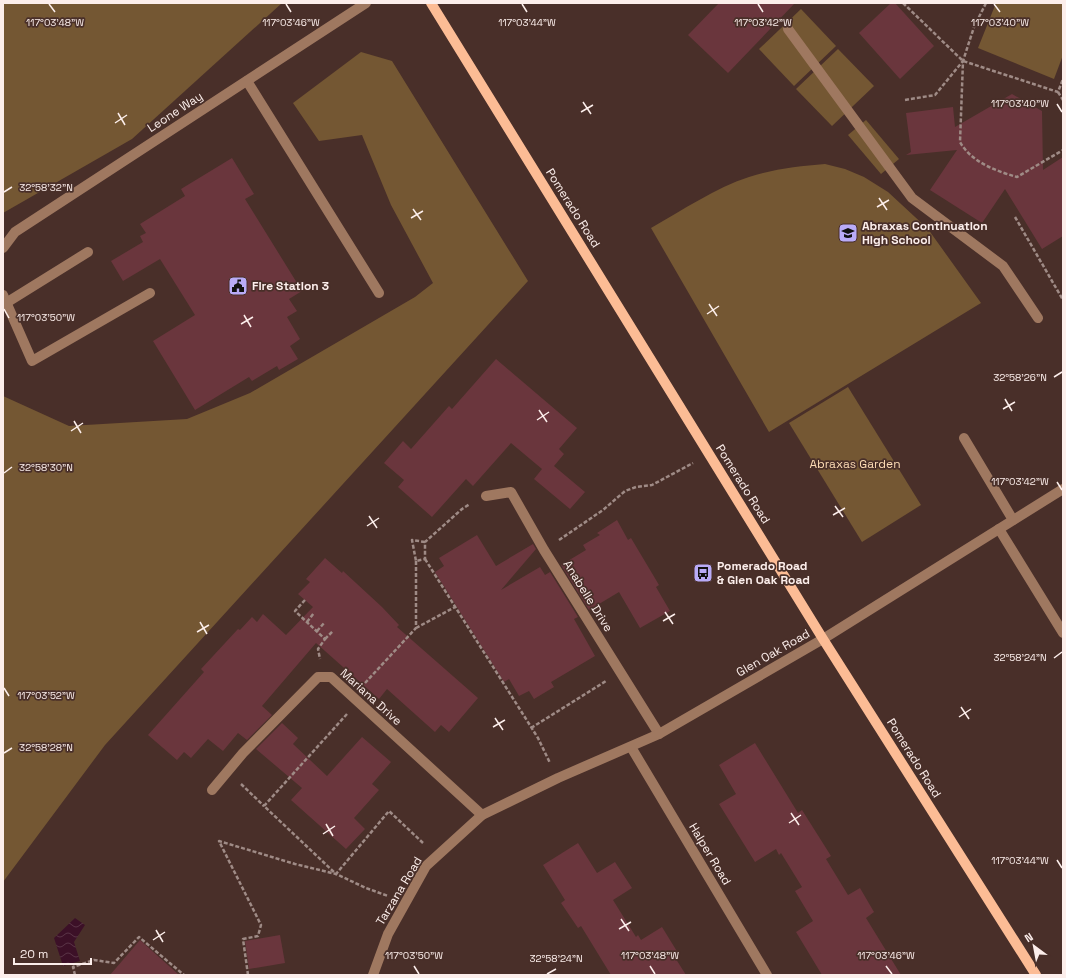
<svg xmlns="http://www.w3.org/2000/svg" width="1066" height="978" font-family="'Space Grotesk',sans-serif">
	<defs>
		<pattern id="water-waves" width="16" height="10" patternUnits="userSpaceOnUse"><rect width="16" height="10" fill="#3c1027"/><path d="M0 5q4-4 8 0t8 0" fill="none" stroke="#593346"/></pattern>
	</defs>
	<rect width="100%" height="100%" fill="#492f29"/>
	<g fill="#745733">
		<path d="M 3,3 L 282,3 L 132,139 L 3,213 Z"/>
		<path d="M 996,3 L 1063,3 L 1063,55 L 1054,79 L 978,48 Z"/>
		<path d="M 801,9 L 836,46 L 794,86 L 759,49 Z"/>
		<path d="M 838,49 L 874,86 L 832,126 L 796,89 Z"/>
		<path d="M 361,52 L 392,61 L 528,281 L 105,745 L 3,882 L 3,396 L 69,426 L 187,419 L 250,393 L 415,297 L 433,283 L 391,205 L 362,135 L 319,141 L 293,103 Z"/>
		<path d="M 866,120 L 899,159 L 881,174 L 848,135 Z"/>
		<path d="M 825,164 L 845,169 L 864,177 L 888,192 L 928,229 L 981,303 L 769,432 L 651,228 C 683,210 715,188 749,177 C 774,169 799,166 825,164 Z"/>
		<path d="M 848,387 L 921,505 L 862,542 L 789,423 Z"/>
	</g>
	<path fill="url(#water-waves)" d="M 75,918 L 85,925 L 74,942 L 80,961 L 63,966 L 54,938 Z"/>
	<g fill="#6a363d">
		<path d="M 719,3 L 795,3 L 728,73 L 688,35 Z"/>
		<path d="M 891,3 L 895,3 L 934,46 L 900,79 L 859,33 Z"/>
		<path d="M 1012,94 L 1042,111 L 1043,170 L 1063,157 L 1063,236 L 1042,249 L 1005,189 L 982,223 L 930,190 L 957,150 L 906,155 L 911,152 L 906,113 L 953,107 L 955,127 Z"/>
		<path d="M 232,158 L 254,194 L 245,199 L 302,291 L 289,299 L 297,311 L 287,317 L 300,339 L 290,346 L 298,359 L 279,370 L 277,366 L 252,381 L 249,377 L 195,410 L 153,341 L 195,315 L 160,259 L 123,281 L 111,261 L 143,242 L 140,236 L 146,233 L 140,224 L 185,196 L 181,189 Z"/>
		<path d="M 496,359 L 577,428 L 559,449 L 564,454 L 554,466 L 585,492 L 570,509 L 534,479 L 542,469 L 511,443 L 473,486 L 466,479 L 432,517 L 398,487 L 404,480 L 384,463 L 403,441 L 411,449 L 449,406 L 452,409 Z"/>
		<path d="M 617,520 L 628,540 L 631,538 L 659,585 L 656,587 L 670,611 L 640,628 L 619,592 L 589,610 L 561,565 L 586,550 L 583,545 L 600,535 L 597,533 Z"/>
		<path d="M 477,535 L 496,566 L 533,544 L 536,549 L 501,590 L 540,567 L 545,575 L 550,572 L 578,617 L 574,619 L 595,656 L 551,682 L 554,687 L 534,699 L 529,691 L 519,696 L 509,679 L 504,682 L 435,572 L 444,566 L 439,558 Z"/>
		<path d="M 325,558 L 342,573 L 343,571 L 382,607 L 399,625 L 397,627 L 478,698 L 449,732 L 441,725 L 435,732 L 387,689 L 379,699 L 316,643 L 262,706 L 272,715 L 247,740 L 238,733 L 223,751 L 208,739 L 191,758 L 184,752 L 177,760 L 148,735 L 204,672 L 201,669 L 238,629 L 240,630 L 252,617 L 257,622 L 263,614 L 286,635 L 313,607 L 298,594 L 310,582 L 306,579 Z"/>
		<path d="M 282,723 L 298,738 L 293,744 L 327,776 L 362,737 L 391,762 L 372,784 L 379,790 L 354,818 L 365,829 L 346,849 L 291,800 L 302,788 L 256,749 Z"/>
		<path d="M 755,743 L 798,813 L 802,810 L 831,856 L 826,859 L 848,895 L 860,888 L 874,912 L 866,918 L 901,975 L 822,975 L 796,932 L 813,921 L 795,891 L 802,887 L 781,853 L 779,855 L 776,849 L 755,862 L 719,804 L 736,794 L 719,765 Z"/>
		<path d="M 578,843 L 597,873 L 615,862 L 632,888 L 613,900 L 636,937 L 638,935 L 641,940 L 662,927 L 678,953 L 674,956 L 686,975 L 611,975 L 581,926 L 578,928 L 561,903 L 565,900 L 543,865 Z"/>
		<path d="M 280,935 L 285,963 L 249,969 L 245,941 Z"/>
		<path d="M 140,940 L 179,975 L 110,975 Z"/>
	</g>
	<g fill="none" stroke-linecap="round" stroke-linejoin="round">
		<g stroke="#9f8b86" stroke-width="2.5" stroke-dasharray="4 2" stroke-linecap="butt">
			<path d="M 903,3 L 963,61 L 1058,92 L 1063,79"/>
			<path d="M 986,3 L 974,27 L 963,61 L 960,142 C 971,162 996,171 1017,177 L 1063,150"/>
			<path d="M 1058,92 L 1063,100"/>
			<path d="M 905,100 L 935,95 L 963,61"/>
			<path d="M 1015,217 L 1063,300"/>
			<path d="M 559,540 L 603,510 L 625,491 L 636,487 L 652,485 L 693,463"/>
			<path d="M 425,542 L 412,540 L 416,561 L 425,559 L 425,542 L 462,509 L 470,504"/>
			<path d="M 425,559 L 538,738 L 550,763"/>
			<path d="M 305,600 L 295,611 L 325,639 L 318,649 L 320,659"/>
			<path d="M 307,622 L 314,613"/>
			<path d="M 416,628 L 455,607"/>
			<path d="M 317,631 L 325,622"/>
			<path d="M 325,639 L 333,631"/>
			<path d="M 365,683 L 416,628 L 416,561"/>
			<path d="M 347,714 L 264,806 L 336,874 L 389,811 L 423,843"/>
			<path d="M 531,728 L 606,681"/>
			<path d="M 241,784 L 264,806"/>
			<path d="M 75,975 L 73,967 L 94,960 L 114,963 L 139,937 L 184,975"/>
			<path d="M 248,975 L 243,939 L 258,936 L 261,925 L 219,841 L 295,864 L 336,874 L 366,888 L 388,896"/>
		</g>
		<g stroke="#9f7860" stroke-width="10">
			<path d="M 788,29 L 912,198 L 1003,266 L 1038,318"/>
			<path d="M 247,81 L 379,293"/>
			<path d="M 3,248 L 15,232 L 366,3"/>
			<path d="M 3,295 L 32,361 L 150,293"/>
			<path d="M 6,303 L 88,252"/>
			<path d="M 964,438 L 1013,520"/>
			<path d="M 486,496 L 511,492 L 544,550 L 659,734"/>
			<path d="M 999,529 L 1063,633"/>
			<path d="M 631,747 L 767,975"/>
			<path d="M 212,790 L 243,753 L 318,677 L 331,677 L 482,815"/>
			<path d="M 373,975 L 388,934 L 426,866 L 482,815 L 558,778 L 659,734 L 823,639 L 1063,489"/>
		</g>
		<path stroke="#fcbc95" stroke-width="10" d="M 431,3 L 823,639 L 1036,975"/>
	</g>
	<path fill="none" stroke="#fceeeb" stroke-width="1.5" d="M 49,4 L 55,12M 286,4 L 291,12M 522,4 L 527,12M 758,4 L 763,12M 994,4 L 1000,12M 583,102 L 591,114M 1057,104 L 1062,112M 581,112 L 593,105M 118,113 L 125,125M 115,123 L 127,115M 4,192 L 12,187M 879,198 L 887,210M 877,207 L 889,200M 413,209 L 421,220M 411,218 L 423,211M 709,304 L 717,316M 4,309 L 9,318M 707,314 L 719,306M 244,315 L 251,327M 241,324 L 253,317M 1054,377 L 1062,372M 1005,399 L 1012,411M 1003,409 L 1015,402M 539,410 L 547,422M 537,420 L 549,412M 74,421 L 81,433M 71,431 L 83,423M 4,473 L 12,467M 1057,482 L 1062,490M 835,506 L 843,517M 833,515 L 845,508M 369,516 L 377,528M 367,526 L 379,518M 665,612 L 673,624M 663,621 L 675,614M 200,622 L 207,634M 197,632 L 209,625M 1054,658 L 1062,652M 4,688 L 9,696M 961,707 L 969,719M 959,717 L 971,709M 495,718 L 503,730M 493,727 L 505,720M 4,753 L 12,748M 791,813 L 799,825M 789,823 L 801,815M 326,824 L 333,836M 323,834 L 335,826M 1057,860 L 1062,868M 621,919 L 629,931M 619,929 L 631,922M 156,930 L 163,942M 153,940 L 165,932M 414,966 L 419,974M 650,966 L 655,974M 886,966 L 892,974M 547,974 L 556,969"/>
	<defs>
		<symbol id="school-square" viewBox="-11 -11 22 22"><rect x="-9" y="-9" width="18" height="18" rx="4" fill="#b9abf7" stroke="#492f29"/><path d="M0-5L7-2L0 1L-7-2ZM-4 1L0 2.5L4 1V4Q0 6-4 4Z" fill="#111"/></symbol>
		<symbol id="civic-square" viewBox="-11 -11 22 22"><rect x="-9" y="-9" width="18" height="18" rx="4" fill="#b9abf7" stroke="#492f29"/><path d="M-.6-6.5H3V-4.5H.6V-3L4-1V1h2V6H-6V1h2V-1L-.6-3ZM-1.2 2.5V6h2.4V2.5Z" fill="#111"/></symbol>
		<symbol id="bus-square" viewBox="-11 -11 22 22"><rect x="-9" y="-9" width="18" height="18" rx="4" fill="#b9abf7" stroke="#492f29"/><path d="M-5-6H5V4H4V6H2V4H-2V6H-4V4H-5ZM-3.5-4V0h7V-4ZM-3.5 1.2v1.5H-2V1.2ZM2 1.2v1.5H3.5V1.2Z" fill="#111"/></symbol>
	</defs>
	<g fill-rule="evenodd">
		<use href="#school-square" x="837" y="222" width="22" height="22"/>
		<use href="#civic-square" x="227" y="275" width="22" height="22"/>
		<use href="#bus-square" x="692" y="562" width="22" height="22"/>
	</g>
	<g text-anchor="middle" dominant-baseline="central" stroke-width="3.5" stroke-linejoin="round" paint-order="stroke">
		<g font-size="12" fill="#fceeeb" stroke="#492f29">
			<text transform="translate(175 112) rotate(-33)">Leone Way</text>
			<text transform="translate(573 208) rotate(58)">Pomerado Road</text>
			<text transform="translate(743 484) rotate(58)">Pomerado Road</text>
			<text transform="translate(588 596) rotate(58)">Anabelle Drive</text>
			<text transform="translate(773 653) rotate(-30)">Glen Oak Road</text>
			<text transform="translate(371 697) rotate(42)">Mariana Drive</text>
			<text transform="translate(914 758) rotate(58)">Pomerado Road</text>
			<text transform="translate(710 854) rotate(59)">Halper Road</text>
			<text transform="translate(399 891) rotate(-59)">Tarzana Road</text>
		</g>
		<g font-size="12" font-weight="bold" fill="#fceeeb" stroke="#492f29" text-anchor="start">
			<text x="862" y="226">Abraxas Continuation<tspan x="862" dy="14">High School</tspan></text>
			<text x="252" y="286">Fire Station 3</text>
			<text x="717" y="566">Pomerado Road<tspan x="717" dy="14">&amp; Glen Oak Road</tspan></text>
		</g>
		<g font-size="12" fill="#fcdbb4" stroke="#492f29">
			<text x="855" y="464">Abraxas Garden</text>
		</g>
	</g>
	<g font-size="10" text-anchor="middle" fill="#fceeeb" stroke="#492f29" stroke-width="3.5" stroke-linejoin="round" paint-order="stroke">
		<text x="55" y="26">117°03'48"W</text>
		<text x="291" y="26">117°03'46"W</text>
		<text x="527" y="26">117°03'44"W</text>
		<text x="763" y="26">117°03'42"W</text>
		<text x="1000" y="26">117°03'40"W</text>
		<text x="1020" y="107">117°03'40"W</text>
		<text x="46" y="191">32°58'32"N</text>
		<text x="46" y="321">117°03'50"W</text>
		<text x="1020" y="381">32°58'26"N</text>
		<text x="46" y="471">32°58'30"N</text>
		<text x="1020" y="485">117°03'42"W</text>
		<text x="1020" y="661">32°58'24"N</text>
		<text x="46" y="699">117°03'52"W</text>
		<text x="46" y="751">32°58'28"N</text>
		<text x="1020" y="864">117°03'44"W</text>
		<text x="414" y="959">117°03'50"W</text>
		<text x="650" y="959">117°03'48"W</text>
		<text x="886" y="959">117°03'46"W</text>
		<text x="556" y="962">32°58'24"N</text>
	</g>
	<rect width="1066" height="978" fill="none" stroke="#fceeeb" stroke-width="8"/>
	<g transform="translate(1034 946) rotate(328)" stroke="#492f29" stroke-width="3" paint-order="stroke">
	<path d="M0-3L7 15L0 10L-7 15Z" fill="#fceeeb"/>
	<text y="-6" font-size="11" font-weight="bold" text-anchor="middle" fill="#fceeeb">N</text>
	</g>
	<path d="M14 958v6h77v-6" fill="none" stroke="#fceeeb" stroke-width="2"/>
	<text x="20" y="958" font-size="12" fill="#fceeeb" stroke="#492f29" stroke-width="3" paint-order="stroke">20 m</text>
</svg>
